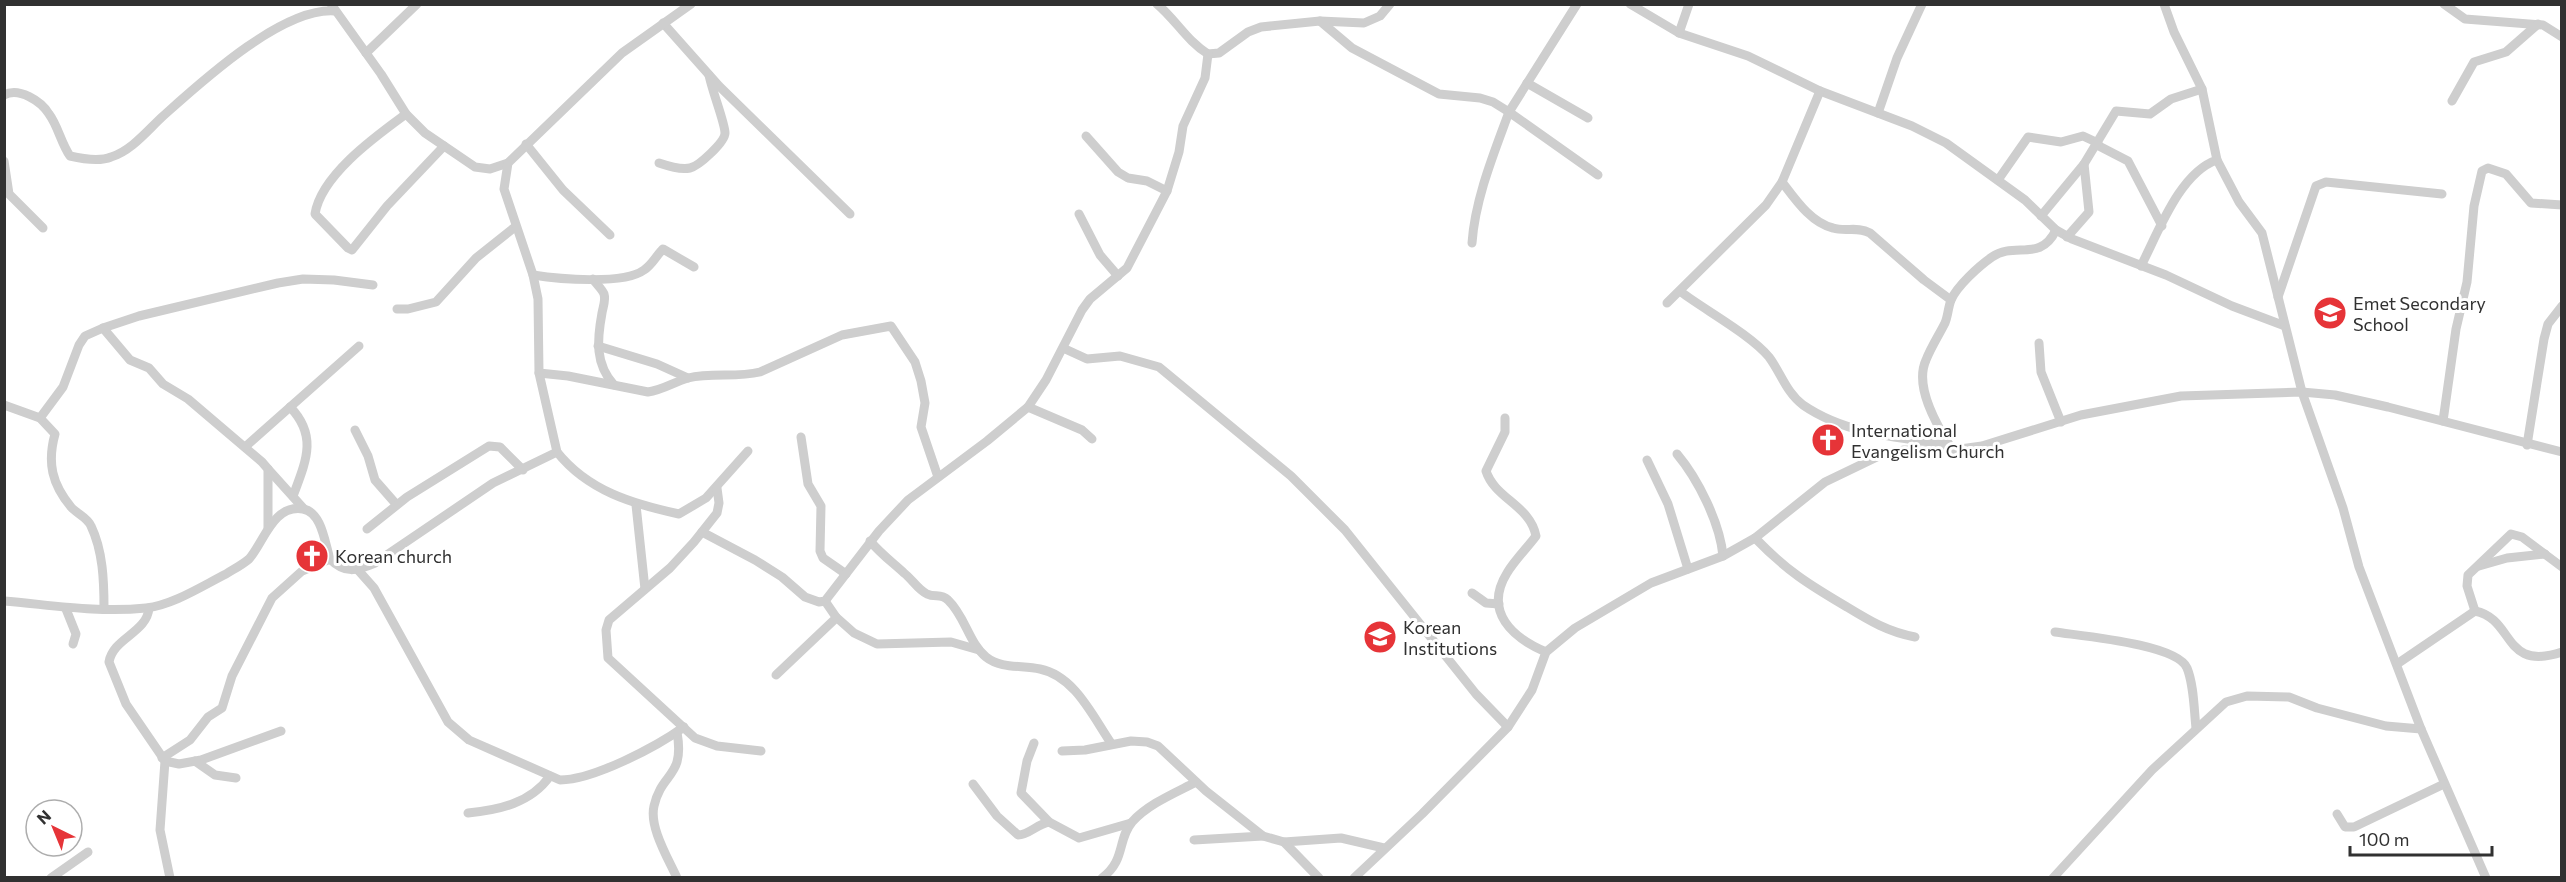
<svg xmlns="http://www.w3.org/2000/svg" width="2566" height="882" font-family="Commissioner,sans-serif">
	<rect width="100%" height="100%" fill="#fff"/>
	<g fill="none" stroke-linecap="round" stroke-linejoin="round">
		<g stroke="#cecece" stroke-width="9">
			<path d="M 331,4 L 381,74 L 406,114 L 425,133 L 475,167 L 490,169 L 508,163"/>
			<path d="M 1157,4 C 1176,20 1187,41 1208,54 L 1219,53 L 1248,32 L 1261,27 L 1320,21 L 1364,23 L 1380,16 L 1390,4"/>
			<path d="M 1630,4 L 1679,33 L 1748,56 L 1820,91 L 1912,126 L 1946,143 L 2025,200 L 2056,230 L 2072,239 L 2166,275 L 2232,306 L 2285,326"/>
			<path d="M 2164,4 L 2174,32 L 2202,89 L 2217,160 L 2239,202 L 2262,233 L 2302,392 L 2343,508 L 2359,567 L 2421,729 L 2486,878"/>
			<path d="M 2444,4 L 2465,19 L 2543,25 L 2562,37"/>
			<path d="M 1320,21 L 1352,48 L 1439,94 L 1480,98 L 1493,102 L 1509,112 L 1577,4"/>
			<path d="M 663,23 L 719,86 L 850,214"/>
			<path d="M 1679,33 L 1689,4"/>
			<path d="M 366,53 L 417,4"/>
			<path d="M 1527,83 L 1588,118"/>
			<path d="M 4,95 C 19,87 41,101 49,114 C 58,126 61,143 70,156 C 83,159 99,162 111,157 C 131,151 147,131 162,117 C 200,83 282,7 335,11"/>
			<path d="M 2452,101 L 2474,62 L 2506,52 L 2538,24"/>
			<path d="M 1878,113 L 1897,58 L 1922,4"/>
			<path d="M 406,114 C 376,136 321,175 315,214 L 348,248 L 352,250 L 387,206 L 444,146"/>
			<path d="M 1086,136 L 1118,172 L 1128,178 L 1147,181 L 1167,191"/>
			<path d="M 526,144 L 563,190 L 610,235"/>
			<path d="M 2097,145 L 2128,161 L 2162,226"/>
			<path d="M 4,161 L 9,194 L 43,228"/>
			<path d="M 659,163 C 668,166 680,170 690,168 C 699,166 725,142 725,133 C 725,123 712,91 709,75"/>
			<path d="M 1998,180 L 2028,137 L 2061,142 L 2083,136 L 2098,143"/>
			<path d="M 1782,182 C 1795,199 1811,223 1833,228 C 1846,232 1857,226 1870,233 L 1924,280 L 1951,300"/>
			<path d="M 1079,214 L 1100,255 L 1118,276"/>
			<path d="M 2041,216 L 2084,164 L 2116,111 L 2150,114 L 2171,99 L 2202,89"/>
			<path d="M 2067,237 L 2089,212 L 2084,164"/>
			<path d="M 1472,243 C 1475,199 1494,153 1509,112 L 1598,175"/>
			<path d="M 2141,266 C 2158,233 2180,172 2217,160"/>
			<path d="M 533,275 C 558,279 624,285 644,270 C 652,265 656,256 663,249 L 694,267"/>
			<path d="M 593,279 C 596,284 602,289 604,294 C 606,300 603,307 602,313 C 597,340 595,364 614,385"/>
			<path d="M 1681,292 C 1705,310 1751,335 1769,357 C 1781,373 1786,392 1803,405 C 1845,434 1898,438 1947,444"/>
			<path d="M 2278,297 L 2316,186 L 2326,182 L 2442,194"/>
			<path d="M 1667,303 L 1766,205 L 1782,182 L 1820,91"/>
			<path d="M 397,309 L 408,309 L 436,302 L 476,258 L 515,227"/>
			<path d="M 103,328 L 130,360 L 149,368 L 163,384 L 188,399 L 262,462 L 268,469 L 268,528"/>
			<path d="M 2039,343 L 2041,372 L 2061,422"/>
			<path d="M 598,346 L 657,364 L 688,378"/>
			<path d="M 1063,348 L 1087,359 L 1120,356 L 1159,367 L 1291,476 L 1345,530 L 1476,694 L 1508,727"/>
			<path d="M 539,373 L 568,376 L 648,392 C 663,390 674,382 688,378 C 712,372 736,378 760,372 L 842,335 L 891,326 L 915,362 L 921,381 L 925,403 L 921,427 L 938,477"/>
			<path d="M 4,405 L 40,418 L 55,434 C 47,463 52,484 71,507 C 77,514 87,517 91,526 C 103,551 104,581 104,608"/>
			<path d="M 290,407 C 318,436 306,461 293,496"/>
			<path d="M 1028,407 L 1082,430 L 1092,439"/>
			<path d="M 40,418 L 63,387 L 79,345 L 85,336 L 103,328 L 139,316 L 278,283 L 303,279 L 334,280 L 373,285"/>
			<path d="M 1505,418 L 1505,432 L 1486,471 C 1495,499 1530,505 1536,536 C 1527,548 1514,561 1507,573 C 1483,612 1513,638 1546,652"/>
			<path d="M 2443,421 L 2456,329 L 2467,282 L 2474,206 L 2482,171 L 2488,168 L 2506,174 L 2531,203 L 2562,205"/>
			<path d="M 355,430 L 368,456 L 375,480 L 396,504"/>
			<path d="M 801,437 L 808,484 L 821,506 L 820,551 L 823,558 L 846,574"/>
			<path d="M 2527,445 L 2544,339 L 2548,324 L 2562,306"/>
			<path d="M 1950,446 C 1936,424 1914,386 1926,360 C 1931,347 1939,335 1945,323 C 1948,316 1948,308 1951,300 C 1957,286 1979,266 1992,257 C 2015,241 2040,263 2056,230"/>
			<path d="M 245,447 L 359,346"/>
			<path d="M 557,452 C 588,491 633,504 679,514 L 706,498 L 748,451"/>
			<path d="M 1677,454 C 1698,479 1720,523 1723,556"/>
			<path d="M 1647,460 L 1668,504 L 1688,569"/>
			<path d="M 268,469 L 304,509"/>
			<path d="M 717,488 L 719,503 L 717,513 L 694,542 L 670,568 L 609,620 L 606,630 L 608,658 L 695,738 L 717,746 L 761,751"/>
			<path d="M 636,505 L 645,589"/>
			<path d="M 367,529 L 407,497 L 489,446 L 500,447 L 523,470"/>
			<path d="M 702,532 L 755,560 L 782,577 L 805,597 L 819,602 L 825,601 L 879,531 L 908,500 L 987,441 L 1028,407 L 1046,380 L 1082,310 L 1090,299 L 1127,268 L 1167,191 L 1179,152 L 1183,126 L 1205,78 L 1208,54"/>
			<path d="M 1755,538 C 1787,571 1808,584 1847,607 C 1870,621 1888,632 1915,637"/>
			<path d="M 870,541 C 881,554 892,562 904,573 C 912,579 918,590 927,594 C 935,598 941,593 948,600 C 965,616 969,643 986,657 C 1001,669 1022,665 1040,669 C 1075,676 1093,717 1111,743"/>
			<path d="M 2479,566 L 2507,558 L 2545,554"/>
			<path d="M 358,570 L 374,588 L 448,722 L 469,740 L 560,780 C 593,780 656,747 684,727"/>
			<path d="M 1472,593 L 1486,603 L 1499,604"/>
			<path d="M 4,601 C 52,605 98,613 146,608 C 173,605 202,586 226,574 C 234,569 242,565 249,559 C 264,542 273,504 303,509 C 322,512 325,544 330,559 C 345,574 356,571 375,563 L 493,483 L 557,452 L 539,373 L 538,299 L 533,275 L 504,189 L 508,163 L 622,53 L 691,4"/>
			<path d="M 149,608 C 147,633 113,638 109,662 L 126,704 L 165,761 L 179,764 L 201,760 L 281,731"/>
			<path d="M 66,609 L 76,634 L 73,644"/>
			<path d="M 2475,611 L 2467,586 L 2468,575 L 2511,534 L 2522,537 L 2562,567"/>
			<path d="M 836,617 L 854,633 L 877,644 L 951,642 L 979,650"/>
			<path d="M 2055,632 C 2081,636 2177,644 2187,668 C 2194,685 2194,710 2196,728"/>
			<path d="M 2397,664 L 2475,611 C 2515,619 2502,672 2562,652"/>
			<path d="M 776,675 L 834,620 L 836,617 L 825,601"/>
			<path d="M 1034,743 L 1027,761 L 1021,793 L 1049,822 L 1079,838 L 1131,823"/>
			<path d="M 1062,751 L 1085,750 L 1131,741 L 1147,742 L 1158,746 L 1206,791 L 1263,836 L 1284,842 L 1341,838 L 1384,848"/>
			<path d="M 162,758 L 190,740 L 208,717 L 222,708 L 232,676 L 272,598 L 302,571 L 330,559"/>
			<path d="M 165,761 L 160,830 L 170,878"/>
			<path d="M 195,761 L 215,775 L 236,778"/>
			<path d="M 973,784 L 997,816 L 1018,835 C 1029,835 1037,824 1049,822"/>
			<path d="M 468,813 C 499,810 531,803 550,776"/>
			<path d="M 2337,814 L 2345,827 L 2354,827 L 2444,784"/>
			<path d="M 1194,840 L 1263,836"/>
			<path d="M 1284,842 L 1319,878"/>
			<path d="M 51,878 L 88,852"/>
			<path d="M 677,878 C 668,858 649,827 654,806 C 662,771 685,778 677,732"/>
			<path d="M 1102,878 C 1126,860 1117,840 1132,822 C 1148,804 1175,793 1196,782"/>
			<path d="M 1354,878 L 1422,814 L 1508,727 L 1532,690 L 1546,652 L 1575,628 L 1651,583 L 1723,556 L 1755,538 L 1825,482 L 1879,456 L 1903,450 L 1953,450 L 1982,446 L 2081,415 L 2181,396 L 2302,392 L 2335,395 L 2388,407 L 2562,452"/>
			<path d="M 2053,878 L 2152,770 L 2226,702 L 2247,696 L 2289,697 L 2317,708 L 2386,726 L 2421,729"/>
		</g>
	</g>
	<defs>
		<symbol id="school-disc" viewBox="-11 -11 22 22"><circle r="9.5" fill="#e63438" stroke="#fff"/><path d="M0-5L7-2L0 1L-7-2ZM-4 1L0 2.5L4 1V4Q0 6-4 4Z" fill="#fff"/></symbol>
		<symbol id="church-disc" viewBox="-11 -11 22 22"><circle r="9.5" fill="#e63438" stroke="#fff"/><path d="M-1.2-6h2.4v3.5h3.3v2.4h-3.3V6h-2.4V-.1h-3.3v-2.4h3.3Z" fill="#fff"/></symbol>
	</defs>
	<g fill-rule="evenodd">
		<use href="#school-disc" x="2311" y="294" width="38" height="38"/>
		<use href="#church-disc" x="1809" y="421" width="38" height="38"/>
		<use href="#church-disc" x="293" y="537" width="38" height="38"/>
		<use href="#school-disc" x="1361" y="618" width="38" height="38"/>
	</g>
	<g text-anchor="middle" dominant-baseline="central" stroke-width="6" stroke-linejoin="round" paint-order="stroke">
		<g font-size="18" fill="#313131" stroke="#fff" text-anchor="start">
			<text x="2353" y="303">Emet Secondary<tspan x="2353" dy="21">School</tspan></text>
			<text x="1851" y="430">International<tspan x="1851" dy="21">Evangelism Church</tspan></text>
			<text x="335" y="556">Korean church</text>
			<text x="1403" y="627">Korean<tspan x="1403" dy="21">Institutions</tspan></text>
		</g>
	</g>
	<rect width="2566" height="882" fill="none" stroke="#313131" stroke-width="12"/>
	<g transform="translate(54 828) rotate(317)"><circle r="28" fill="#ffffff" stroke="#adadad" stroke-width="1.5"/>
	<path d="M0-4.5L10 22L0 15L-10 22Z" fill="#e63438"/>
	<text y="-9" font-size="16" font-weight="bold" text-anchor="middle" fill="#313131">N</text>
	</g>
	<path d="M2350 846v9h142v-9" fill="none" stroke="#313131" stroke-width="3"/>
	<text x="2359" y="846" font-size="18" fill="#313131" stroke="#ffffff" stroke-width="4.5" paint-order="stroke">100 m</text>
</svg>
